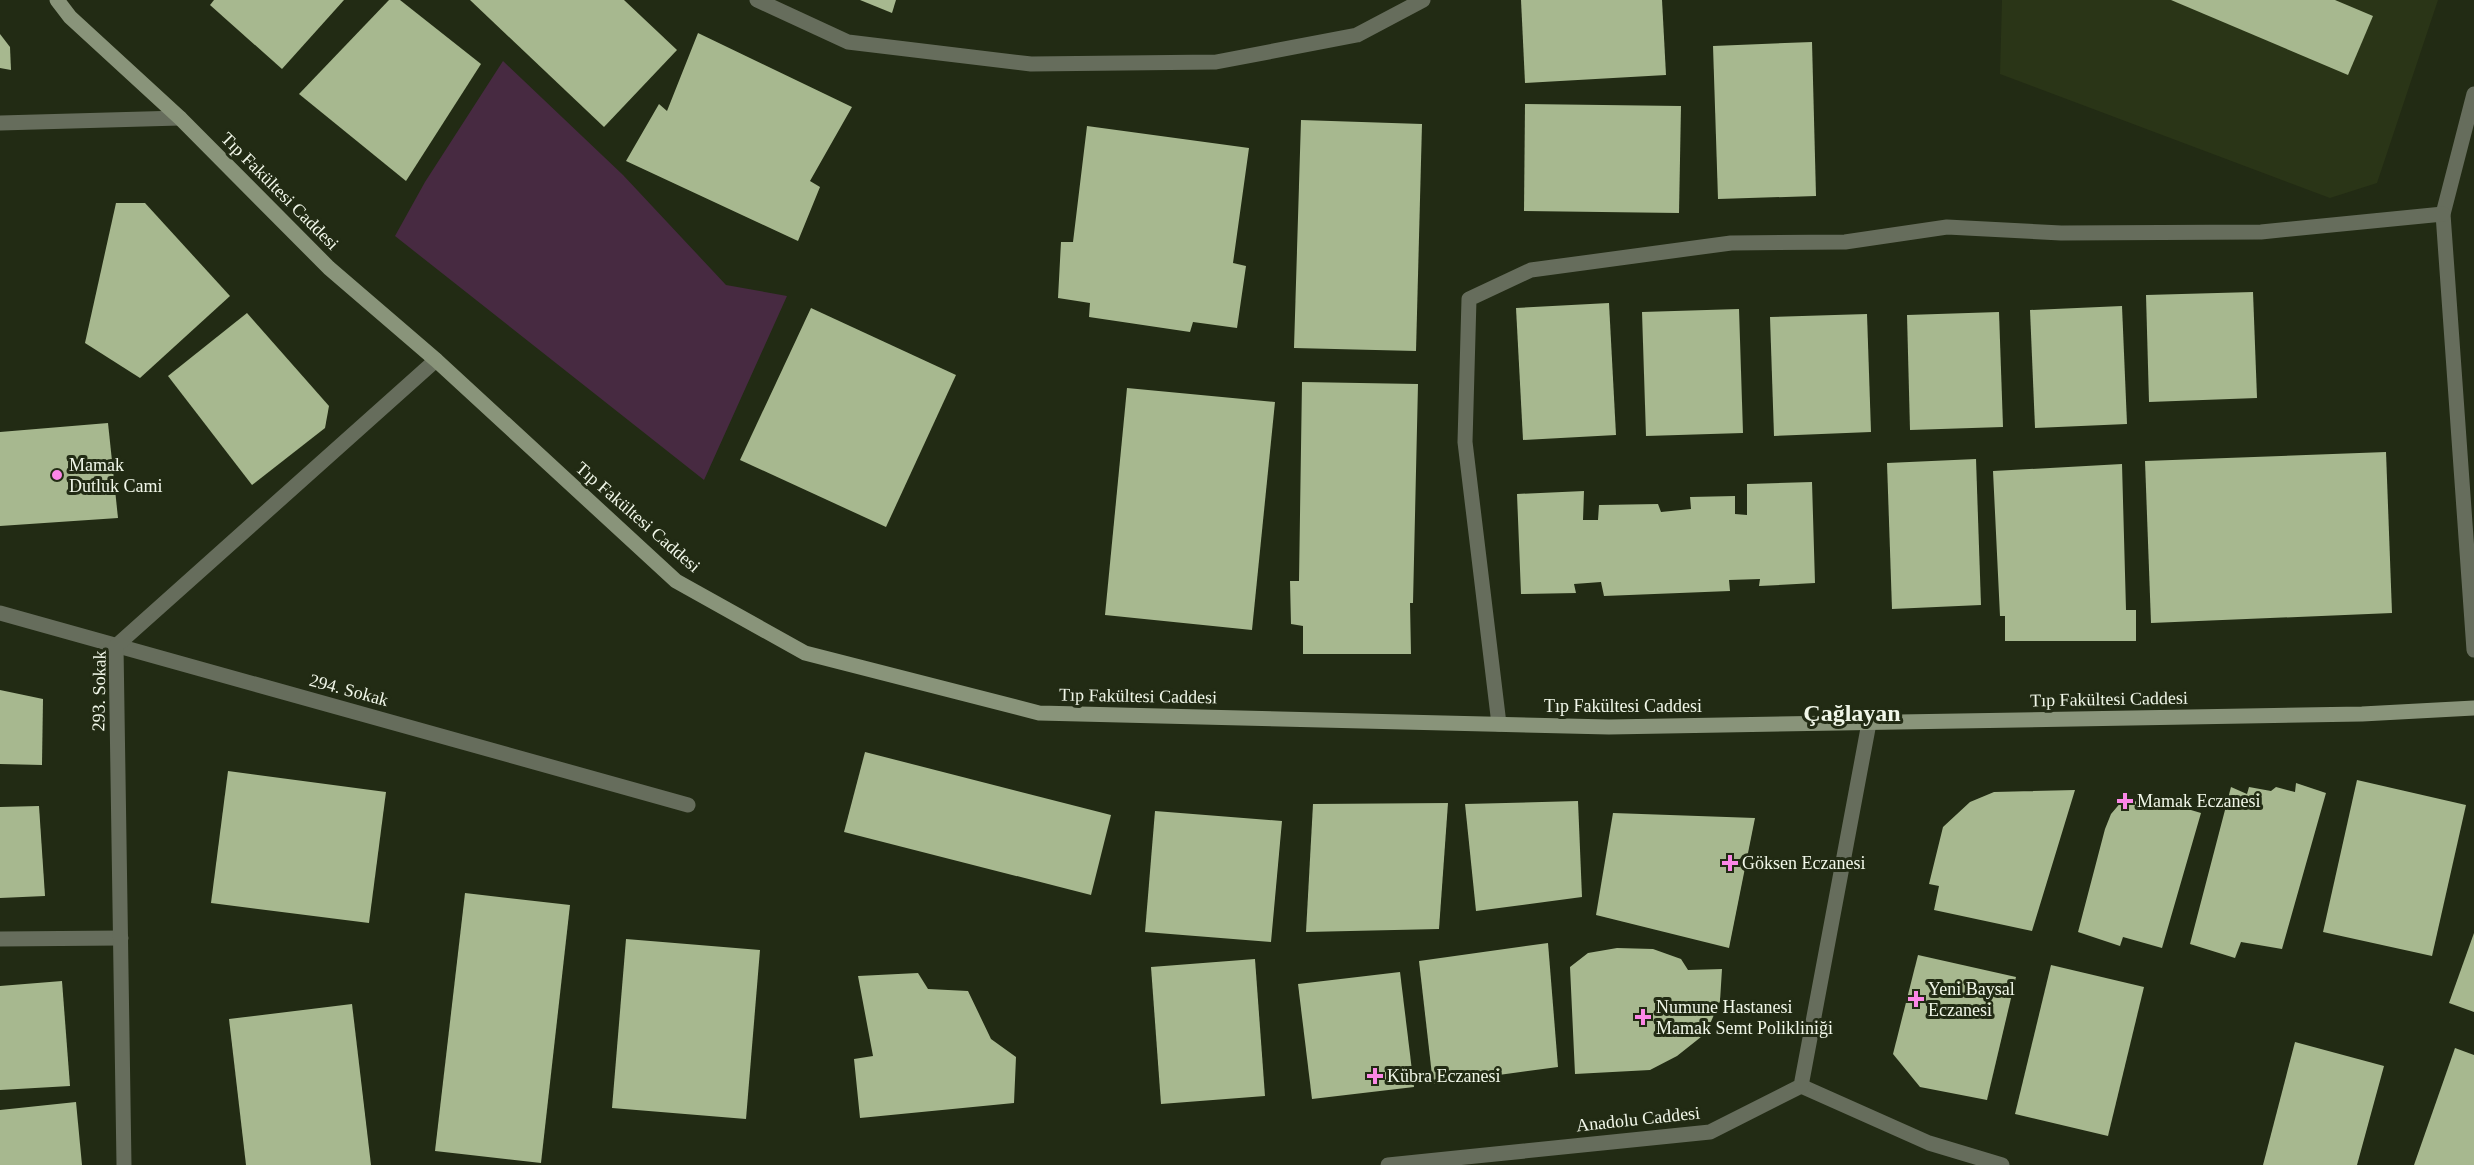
<svg xmlns="http://www.w3.org/2000/svg" width="2474" height="1165" font-family="'Times New Roman',serif">
	<rect width="100%" height="100%" fill="#222b14"/>
	<path fill="#2a3517" d="M 2002,0 L 2438,0 L 2377,183 L 2330,198 L 2000,74 Z"/>
	<path fill="#472a41" d="M 503,61 L 623,175 L 726,285 L 787,296 L 704,480 L 395,236 L 425,182 Z"/>
	<g fill="#a7b88f">
		<path d="M 214,0 L 344,0 L 282,69 L 210,5 Z"/>
		<path d="M 389,0 L 400,0 L 481,64 L 406,181 L 299,94 Z"/>
		<path d="M 470,0 L 624,0 L 677,50 L 604,127 Z"/>
		<path d="M 860,0 L 896,0 L 892,13 Z"/>
		<path d="M 1521,0 L 1662,0 L 1666,75 L 1525,83 Z"/>
		<path d="M 2171,0 L 2335,0 L 2373,16 L 2348,75 Z"/>
		<path d="M 698,33 L 852,107 L 810,181 L 820,187 L 798,241 L 626,161 L 659,104 L 667,111 Z"/>
		<path d="M 0,34 L 10,47 L 11,70 L 0,68 Z"/>
		<path d="M 1812,42 L 1816,196 L 1718,199 L 1713,46 Z"/>
		<path d="M 1525,104 L 1681,106 L 1679,213 L 1524,211 Z"/>
		<path d="M 1301,120 L 1422,124 L 1416,351 L 1294,348 Z"/>
		<path d="M 1087,126 L 1249,148 L 1233,263 L 1246,266 L 1237,328 L 1193,322 L 1190,332 L 1089,317 L 1090,303 L 1058,298 L 1061,242 L 1073,242 Z"/>
		<path d="M 116,203 L 145,203 L 230,296 L 140,378 L 85,343 Z"/>
		<path d="M 2253,292 L 2257,398 L 2149,402 L 2146,295 Z"/>
		<path d="M 1609,303 L 1616,435 L 1523,440 L 1516,308 Z"/>
		<path d="M 2122,306 L 2127,424 L 2035,428 L 2030,310 Z"/>
		<path d="M 811,308 L 956,375 L 886,527 L 740,460 Z"/>
		<path d="M 1739,309 L 1743,433 L 1646,436 L 1642,312 Z"/>
		<path d="M 1999,312 L 2003,427 L 1910,430 L 1907,315 Z"/>
		<path d="M 247,313 L 329,406 L 325,428 L 252,485 L 168,376 Z"/>
		<path d="M 1867,314 L 1871,432 L 1774,436 L 1770,317 Z"/>
		<path d="M 1302,382 L 1418,384 L 1413,603 L 1410,603 L 1411,654 L 1303,654 L 1303,626 L 1291,624 L 1290,581 L 1299,581 Z"/>
		<path d="M 1127,388 L 1275,402 L 1252,630 L 1105,615 Z"/>
		<path d="M 108,423 L 118,518 L 0,526 L 0,432 Z"/>
		<path d="M 2386,452 L 2392,613 L 2151,623 L 2145,461 Z"/>
		<path d="M 1976,459 L 1981,605 L 1892,609 L 1887,463 Z"/>
		<path d="M 2122,464 L 2126,610 L 2136,610 L 2136,641 L 2005,641 L 2005,616 L 2000,616 L 1993,471 Z"/>
		<path d="M 1812,482 L 1815,583 L 1759,586 L 1760,579 L 1729,580 L 1730,591 L 1604,596 L 1601,582 L 1574,584 L 1576,593 L 1521,594 L 1517,494 L 1584,491 L 1583,520 L 1598,520 L 1599,505 L 1658,504 L 1661,512 L 1691,509 L 1690,497 L 1735,496 L 1735,514 L 1747,515 L 1747,484 Z"/>
		<path d="M 0,690 L 43,699 L 42,765 L 0,764 Z"/>
		<path d="M 865,752 L 1111,815 L 1091,895 L 844,832 Z"/>
		<path d="M 228,771 L 386,792 L 369,923 L 211,903 Z"/>
		<path d="M 2357,780 L 2466,805 L 2432,956 L 2323,932 Z"/>
		<path d="M 2296,783 L 2326,793 L 2282,949 L 2241,942 L 2235,958 L 2190,944 L 2231,787 L 2247,794 L 2249,787 L 2271,791 L 2276,787 L 2295,792 Z"/>
		<path d="M 2075,790 L 2032,931 L 1934,910 L 1939,886 L 1929,884 L 1943,827 L 1970,802 L 1994,792 Z"/>
		<path d="M 1578,801 L 1582,897 L 1476,911 L 1465,804 Z"/>
		<path d="M 2122,801 L 2164,802 L 2201,813 L 2162,948 L 2123,937 L 2120,946 L 2078,932 L 2105,829 L 2111,814 Z"/>
		<path d="M 1448,803 L 1439,929 L 1306,932 L 1313,804 Z"/>
		<path d="M 39,806 L 45,896 L 0,898 L 0,807 Z"/>
		<path d="M 1155,811 L 1282,821 L 1271,942 L 1145,932 Z"/>
		<path d="M 1613,813 L 1755,818 L 1729,948 L 1596,915 Z"/>
		<path d="M 465,893 L 570,905 L 541,1163 L 435,1151 Z"/>
		<path d="M 2474,933 L 2474,1012 L 2449,1003 Z"/>
		<path d="M 626,939 L 760,950 L 746,1119 L 612,1108 Z"/>
		<path d="M 1548,943 L 1558,1067 L 1433,1084 L 1419,961 Z"/>
		<path d="M 1617,948 L 1653,949 L 1681,959 L 1688,970 L 1722,969 L 1720,1001 L 1706,1033 L 1677,1056 L 1650,1070 L 1575,1074 L 1570,967 L 1588,953 Z"/>
		<path d="M 1918,955 L 2016,977 L 1987,1100 L 1920,1087 L 1893,1054 Z"/>
		<path d="M 1255,959 L 1265,1096 L 1161,1104 L 1151,967 Z"/>
		<path d="M 2051,965 L 2144,987 L 2108,1136 L 2015,1114 Z"/>
		<path d="M 1400,972 L 1414,1087 L 1312,1099 L 1298,984 Z"/>
		<path d="M 918,973 L 928,989 L 968,991 L 991,1039 L 1016,1057 L 1014,1103 L 860,1118 L 854,1059 L 873,1056 L 858,976 Z"/>
		<path d="M 62,981 L 70,1086 L 0,1090 L 0,986 Z"/>
		<path d="M 352,1004 L 371,1165 L 246,1165 L 229,1019 Z"/>
		<path d="M 2295,1042 L 2384,1066 L 2357,1165 L 2263,1165 Z"/>
		<path d="M 2455,1048 L 2474,1055 L 2474,1165 L 2414,1165 Z"/>
		<path d="M 76,1102 L 82,1165 L 0,1165 L 0,1110 Z"/>
	</g>
	<g fill="none" stroke-linecap="round" stroke-linejoin="round">
		<g stroke="#666d5c" stroke-width="15">
			<path d="M 757,0 L 848,42 L 1031,64 L 1216,62 L 1357,35 L 1423,0"/>
			<path d="M 2474,94 L 2443,214 L 2474,650"/>
			<path d="M 0,123 L 180,118"/>
			<path d="M 0,613 L 688,805"/>
			<path d="M 1499,724 L 1465,442 L 1469,299 L 1531,270 L 1731,243 L 1845,242 L 1947,227 L 2061,233 L 2261,232 L 2443,214"/>
			<path d="M 0,939 L 121,938"/>
			<path d="M 1801,1086 L 1929,1143 L 2002,1165"/>
			<path d="M 124,1165 L 116,646 L 436,360"/>
		</g>
		<path stroke="#666d5c" stroke-width="15" d="M 1388,1165 L 1710,1132 L 1801,1086 L 1869,723"/>
		<path stroke="#89947a" stroke-width="15" d="M 57,0 L 70,17 L 180,118 L 329,268 L 436,360 L 676,581 L 805,653 L 1039,713 L 1609,727 L 2362,714 L 2474,708"/>
	</g>
	<g fill="#fb87e6" stroke="#222b14" stroke-width="2">
		<circle cx="57" cy="475" r="6"/>
		<path d="M2122 792h6v6h6v6h-6v6h-6v-6h-6v-6h6z"/>
		<path d="M1727 854h6v6h6v6h-6v6h-6v-6h-6v-6h6z"/>
		<path d="M1913 990h6v6h6v6h-6v6h-6v-6h-6v-6h6z"/>
		<path d="M1640 1008h6v6h6v6h-6v6h-6v-6h-6v-6h6z"/>
		<path d="M1372 1067h6v6h6v6h-6v6h-6v-6h-6v-6h6z"/>
	</g>
	<g text-anchor="middle" dominant-baseline="central" stroke-width="6" stroke-linejoin="round" paint-order="stroke">
		<g font-size="18" fill="#f1f7e9" stroke="#222b14">
			<text transform="translate(280 191) rotate(45)">Tıp Fakültesi Caddesi</text>
			<text transform="translate(638 517) rotate(41)">Tıp Fakültesi Caddesi</text>
			<text transform="translate(349 690) rotate(15)">294. Sokak</text>
			<text transform="translate(99 691) rotate(-89)">293. Sokak</text>
			<text transform="translate(1138 696) rotate(1)">Tıp Fakültesi Caddesi</text>
			<text transform="translate(2109 699) rotate(-1)">Tıp Fakültesi Caddesi</text>
			<text x="1623" y="706">Tıp Fakültesi Caddesi</text>
			<text transform="translate(1638 1119) rotate(-6)">Anadolu Caddesi</text>
		</g>
		<g font-size="18" fill="#f1f7e9" stroke="#222b14" text-anchor="start">
			<text x="69" y="465">Mamak<tspan x="69" dy="21">Dutluk Cami</tspan></text>
			<text x="2137" y="801">Mamak Eczanesi</text>
			<text x="1742" y="863">Göksen Eczanesi</text>
			<text x="1928" y="989">Yeni Baysal<tspan x="1928" dy="21">Eczanesi</tspan></text>
			<text x="1656" y="1007">Numune Hastanesi<tspan x="1656" dy="21">Mamak Semt Polikliniği</tspan></text>
			<text x="1387" y="1076">Kübra Eczanesi</text>
		</g>
		<g font-size="24" font-weight="bold" fill="#f1f7e9" stroke="#222b14">
			<text x="1852" y="713">Çağlayan</text>
		</g>
	</g>
</svg>
